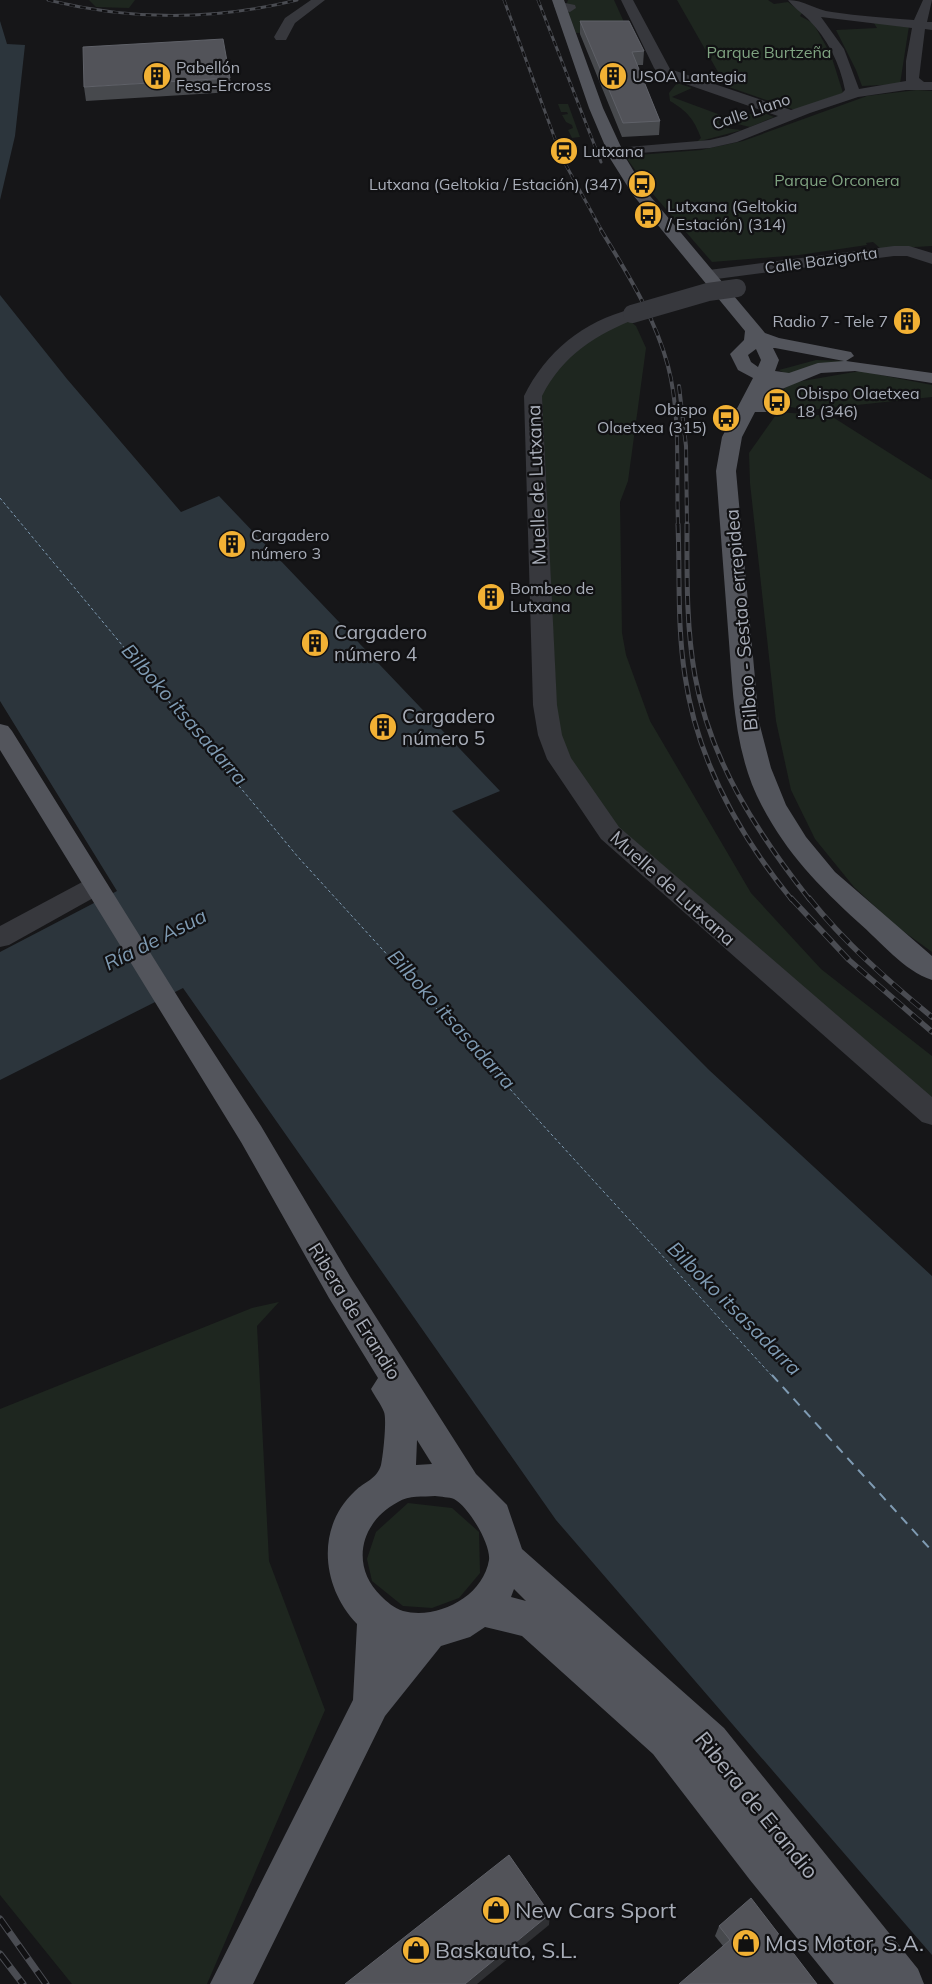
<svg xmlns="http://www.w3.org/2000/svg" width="932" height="1984" font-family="Mulish,sans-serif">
	<rect width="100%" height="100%" fill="#161618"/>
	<g fill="#1e261f">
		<path d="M 89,0 L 135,0 L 129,8 L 96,7 Z"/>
		<path d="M 568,0 L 614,0 L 628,31 L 576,33 L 566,6 Z"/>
		<path d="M 677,0 L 768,0 L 774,4 L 788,2 L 802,13 L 800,16 L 813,23 L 821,37 L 831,55 L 843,93 L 795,110 L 726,86 Z"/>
		<path d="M 874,23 L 909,26 L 900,84 L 862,86 L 856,70 L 836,30 L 877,28 Z"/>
		<path d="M 677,83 L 692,88 L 672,97 L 726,117 L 718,122 L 724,128 L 742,130 L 697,142 L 701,138 C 694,119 687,111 670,101 L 669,93 Z"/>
		<path d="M 917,90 L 932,91 L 932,246 L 881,249 L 873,242 L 866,243 L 867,245 L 799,255 L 712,262 L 652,193 L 625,156 L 701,150 L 743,141 L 867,96 Z"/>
		<path d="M 558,104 L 568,104 L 580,137 L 572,138 L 568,130 L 573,128 L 572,125 L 566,122 L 562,115 L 568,114 L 567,112 L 561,112 Z"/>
		<path d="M 759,111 L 774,117 L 750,127 L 729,122 Z"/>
		<path d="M 624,316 L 636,326 L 646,348 L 628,481 L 620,502 L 622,633 L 626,655 L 650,721 L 751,893 L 821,969 L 932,1056 L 932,1114 L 610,833 L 559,759 L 541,377 Z"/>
		<path d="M 816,360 L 849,361 L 786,374 L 779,370 Z"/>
		<path d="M 860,371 L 932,385 L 932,397 L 810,410 L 790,407 L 780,395 L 781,390 L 797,382 Z"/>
		<path d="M 778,412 L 831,416 L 932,480 L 932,952 L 896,926 L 854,887 L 815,839 L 791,790 L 776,721 L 750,483 L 749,453 Z"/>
		<path d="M 279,1302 L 257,1326 L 269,1561 L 325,1710 L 207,1984 L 72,1984 L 0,1895 L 0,1409 L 252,1308 Z"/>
		<path d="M 408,1503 L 452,1508 L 479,1532 L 480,1573 L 459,1598 L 432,1608 L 403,1606 L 372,1581 L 367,1559 L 376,1532 Z"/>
	</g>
	<g fill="#2c353c">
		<path d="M 0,21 L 7,44 L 25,45 L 15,136 L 0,200 Z"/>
		<path d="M 0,295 L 67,379 L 181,512 L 219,496 L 500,791 L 452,811 L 709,1070 L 932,1276 L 932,1955 L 556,1520 L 183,988 L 0,1080 L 0,952 L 117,891 L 0,701 Z"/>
	</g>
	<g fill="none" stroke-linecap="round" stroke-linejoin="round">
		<path stroke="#7f9bb3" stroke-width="1" stroke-dasharray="3 2.5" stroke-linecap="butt" d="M 0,498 L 298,857 L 773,1377"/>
		<path stroke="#7f9bb3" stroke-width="2" stroke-dasharray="9 7" stroke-linecap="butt" d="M 772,1375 L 932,1551"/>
		<g fill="#37383d" fill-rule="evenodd">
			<path d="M 311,0 L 325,0 L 295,23 L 286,40 L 276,40 L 274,37 L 285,18 Z"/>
			<path d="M 621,0 L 633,0 L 670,69 L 791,110 L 842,93 L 845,90 C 840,63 827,38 808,19 C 802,13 793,7 788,0 C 804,0 815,10 832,12 C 859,16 887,18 914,20 L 923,0 L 932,0 L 927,22 L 932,22 L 932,30 L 925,29 L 919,78 L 924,82 L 932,82 L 932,90 L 906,90 L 858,97 L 810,113 L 737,142 L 710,148 L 611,155 L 609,152 L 611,149 L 616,148 L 710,140 L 727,136 L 778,116 L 660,75 L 654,68 ZM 821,17 L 912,28 L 906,61 L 906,81 L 859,89 L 844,49 Z"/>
			<path d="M 560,2 L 575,5 L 576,8 L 570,12 L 556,9 L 554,6 L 556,3 Z"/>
			<path d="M 894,246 L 909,246 L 932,253 L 932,264 L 907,256 L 894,256 L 709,280 L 703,279 L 701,275 L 703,271 L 709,270 Z"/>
			<path d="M 632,309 L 638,310 L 641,314 L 638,318 C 596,334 563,355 542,396 L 557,705 L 562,735 L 571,758 L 619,827 L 932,1097 L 932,1125 L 922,1122 L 601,839 L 547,759 L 538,735 L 533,705 L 524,396 C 546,352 583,321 632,309 Z"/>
			<path d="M 95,877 L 104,880 L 108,886 L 104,892 L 9,945 L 0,947 L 0,926 L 86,880 Z"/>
		</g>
		<g fill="#53555c" fill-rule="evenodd">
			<path d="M 552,0 L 564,0 L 603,108 L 627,160 L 645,190 L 765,333 L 779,338 L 851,352 L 854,356 L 846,361 L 932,373 L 932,383 L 855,371 L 821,373 L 782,389 L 768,412 L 755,412 L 742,437 L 736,471 L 759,722 L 771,768 L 786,805 L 806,837 L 835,872 L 932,956 L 932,980 C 904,971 880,941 858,922 C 818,885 788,855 762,806 C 733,752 733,689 728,629 C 724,577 720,524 716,471 L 722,437 L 753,378 L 738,370 L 730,354 L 744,340 L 745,331 L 633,195 L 611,160 L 589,108 ZM 773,348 L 775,348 L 844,361 L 818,363 L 789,373 L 775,371 L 779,360 ZM 756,349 L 761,360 L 758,367 L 751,362 L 748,355 Z"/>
			<path d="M 0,724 L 8,726 L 12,731 L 186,1010 L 261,1126 L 351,1278 L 476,1474 L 507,1505 L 522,1549 L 724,1728 L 918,1969 L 924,1984 L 834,1984 L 750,1880 L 653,1754 L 522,1636 L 485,1627 L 470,1637 L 441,1646 L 385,1716 L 253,1984 L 210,1984 L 353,1700 L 357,1624 C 322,1588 315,1528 355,1491 C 364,1482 377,1479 381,1465 C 383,1457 387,1419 384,1412 C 381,1404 375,1397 371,1389 L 378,1378 L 329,1298 L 241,1142 L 0,750 ZM 417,1440 L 432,1464 L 416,1465 ZM 435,1496 C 441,1497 449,1497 454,1499 C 468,1506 491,1544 489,1560 C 483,1597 437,1620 403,1611 C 394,1608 387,1602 381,1596 C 350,1566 360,1522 398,1502 C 409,1495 423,1497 435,1496 ZM 514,1589 L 526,1601 L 511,1597 Z"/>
		</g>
		<defs>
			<g id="rail-far4">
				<path d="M 48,0 C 132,21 213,21 297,0"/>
				<path d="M 504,0 L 562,158 L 602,231"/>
				<path d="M 538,0 L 601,162"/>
			</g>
			<g id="rail-far3">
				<path d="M 601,230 C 627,273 655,317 668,366 C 681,415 676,474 678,525"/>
				<path d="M 679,386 L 686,446 L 687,525"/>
			</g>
			<g id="rail-far2">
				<path d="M 678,524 C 680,574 677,626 685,676 C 697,760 739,835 792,900"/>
				<path d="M 687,524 C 687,574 686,626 695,676 C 710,760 757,833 810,900"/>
			</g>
			<g id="rail-far1">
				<path d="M 791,898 L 849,960 L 932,1032"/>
				<path d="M 809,898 C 845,943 888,981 932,1017"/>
			</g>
			<g id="rail">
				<path d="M 0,1919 L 46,1984"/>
				<path d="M 0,1954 L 23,1984"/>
			</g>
		</defs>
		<use href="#rail-far4" stroke="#4a4c52" stroke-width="3"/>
		<use href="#rail-far3" stroke="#4a4c52" stroke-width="4"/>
		<use href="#rail-far2" stroke="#4a4c52" stroke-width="5"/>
		<use href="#rail-far1" stroke="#4a4c52" stroke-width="5.5"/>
		<use href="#rail" stroke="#4a4c52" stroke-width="7"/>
		<use href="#rail-far4" stroke="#111113" stroke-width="2" stroke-dasharray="5.5" stroke-linecap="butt"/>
		<use href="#rail-far3" stroke="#111113" stroke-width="2.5" stroke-dasharray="8" stroke-linecap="butt"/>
		<use href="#rail-far2" stroke="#111113" stroke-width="3" stroke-dasharray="9" stroke-linecap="butt"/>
		<use href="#rail-far1" stroke="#111113" stroke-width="4" stroke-dasharray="12" stroke-linecap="butt"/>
		<use href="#rail" stroke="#111113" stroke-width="5" stroke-dasharray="16" stroke-linecap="butt"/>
		<path stroke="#37383d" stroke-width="18" d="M 632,314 L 708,292 L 737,288"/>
	</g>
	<g fill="#47494d">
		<path d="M 580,21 L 644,51 L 643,65 L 637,65 L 660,121 L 659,135 L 622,137 L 580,34 Z"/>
		<path d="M 230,78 L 232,92 L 86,101 L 84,87 Z"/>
		<path d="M 719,1926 L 817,1984 L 723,1946 L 715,1936 Z"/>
	</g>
	<path fill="#2f3033" d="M 550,1914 L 549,1925 L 477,1984 L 465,1984 Z"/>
	<g fill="#525359" stroke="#5f6168">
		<path d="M 580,21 L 629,21 L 644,51 L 632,52 L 660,121 L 623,123 Z"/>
		<path d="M 223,39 L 230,78 L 84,87 L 83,47 Z"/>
		<path d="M 509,1855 L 550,1914 L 465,1984 L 345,1984 Z"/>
		<path d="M 751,1898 L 817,1984 L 679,1984 L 730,1940 L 719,1926 Z"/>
	</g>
	<defs>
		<symbol id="building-disc" viewBox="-11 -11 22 22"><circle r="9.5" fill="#f2b134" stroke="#111113"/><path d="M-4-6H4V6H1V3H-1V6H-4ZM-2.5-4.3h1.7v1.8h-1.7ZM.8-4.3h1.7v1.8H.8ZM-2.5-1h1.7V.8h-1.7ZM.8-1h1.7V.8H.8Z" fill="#111"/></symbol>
		<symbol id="station-disc" viewBox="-11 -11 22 22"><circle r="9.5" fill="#f2b134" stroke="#111113"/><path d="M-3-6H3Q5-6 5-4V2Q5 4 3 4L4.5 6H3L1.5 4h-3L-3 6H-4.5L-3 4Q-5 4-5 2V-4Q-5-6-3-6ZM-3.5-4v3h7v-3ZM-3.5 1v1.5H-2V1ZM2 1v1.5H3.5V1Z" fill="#111"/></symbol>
		<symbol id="bus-disc" viewBox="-11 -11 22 22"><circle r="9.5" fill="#f2b134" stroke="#111113"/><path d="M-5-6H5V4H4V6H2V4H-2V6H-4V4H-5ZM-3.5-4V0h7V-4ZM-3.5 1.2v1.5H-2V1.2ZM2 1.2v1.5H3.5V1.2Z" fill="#111"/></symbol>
		<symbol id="shop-disc" viewBox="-11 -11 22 22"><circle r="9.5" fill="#f2b134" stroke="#111113"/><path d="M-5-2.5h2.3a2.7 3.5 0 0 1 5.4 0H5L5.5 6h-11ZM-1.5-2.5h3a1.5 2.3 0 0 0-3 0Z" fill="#111"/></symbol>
	</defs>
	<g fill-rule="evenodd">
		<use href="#building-disc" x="141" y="60" width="32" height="32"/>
		<use href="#building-disc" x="597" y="60" width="32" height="32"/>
		<use href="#station-disc" x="548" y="135" width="32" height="32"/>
		<use href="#bus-disc" x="626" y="168" width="32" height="32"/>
		<use href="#bus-disc" x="632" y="199" width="32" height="32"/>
		<use href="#building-disc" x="891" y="305" width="32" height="32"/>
		<use href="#bus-disc" x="761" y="386" width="32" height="32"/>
		<use href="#bus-disc" x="710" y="402" width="32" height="32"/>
		<use href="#building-disc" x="216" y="528" width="32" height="32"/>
		<use href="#building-disc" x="475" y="581" width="32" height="32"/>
		<use href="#building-disc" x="299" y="627" width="32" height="32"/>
		<use href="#building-disc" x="367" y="711" width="32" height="32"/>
		<use href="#shop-disc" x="480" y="1894" width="32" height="32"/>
		<use href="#shop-disc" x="730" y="1927" width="32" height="32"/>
		<use href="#shop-disc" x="400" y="1934" width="32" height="32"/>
	</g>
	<g text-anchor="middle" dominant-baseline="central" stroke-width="4.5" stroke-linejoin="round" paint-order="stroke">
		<g font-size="16" fill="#7fa381" stroke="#111113">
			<text x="769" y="52">Parque Burtzeña</text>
			<text x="837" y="180">Parque Orconera</text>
		</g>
		<g font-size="16" fill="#a8adb8" stroke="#111113" text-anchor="start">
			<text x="176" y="67">Pabellón<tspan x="176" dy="18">Fesa-Ercross</tspan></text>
			<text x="632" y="76">USOA Lantegia</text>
			<text x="583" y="151">Lutxana</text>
			<text x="623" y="184" text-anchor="end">Lutxana (Geltokia / Estación) (347)</text>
			<text x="667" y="206">Lutxana (Geltokia<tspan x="667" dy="18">/ Estación) (314)</tspan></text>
			<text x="888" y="321" text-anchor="end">Radio 7 - Tele 7</text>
			<text x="796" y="393">Obispo Olaetxea<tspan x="796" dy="18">18 (346)</tspan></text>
			<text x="707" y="409" text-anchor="end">Obispo<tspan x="707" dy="18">Olaetxea (315)</tspan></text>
			<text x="251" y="535">Cargadero<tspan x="251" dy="18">número 3</tspan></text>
			<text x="510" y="588">Bombeo de<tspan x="510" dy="18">Lutxana</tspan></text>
		</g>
		<g font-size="16" fill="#a8adb8" stroke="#111113">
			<text transform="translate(751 111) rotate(-19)">Calle Llano</text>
			<text transform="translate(821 260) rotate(-8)">Calle Bazigorta</text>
		</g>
		<g font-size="19" fill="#a8adb8" stroke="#111113">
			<text transform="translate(536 485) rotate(-92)">Muelle de Lutxana</text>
			<text transform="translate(741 620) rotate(-95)">Bilbao - Sestao errepidea</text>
			<text transform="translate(673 888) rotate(42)">Muelle de Lutxana</text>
			<text transform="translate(355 1311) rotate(58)">Ribera de Erandio</text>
		</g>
		<g font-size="19" fill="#a8adb8" stroke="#111113" text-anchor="start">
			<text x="334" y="632">Cargadero<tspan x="334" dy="22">número 4</tspan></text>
			<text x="402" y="716">Cargadero<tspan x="402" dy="22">número 5</tspan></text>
		</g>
		<g font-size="20" font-style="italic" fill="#7f9bb3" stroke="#111113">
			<text transform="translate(185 714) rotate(49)">Bilboko itsasadarra</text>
			<text transform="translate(155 939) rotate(-27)">Ría de Asua</text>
			<text transform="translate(452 1019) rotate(48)">Bilboko itsasadarra</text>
			<text transform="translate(735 1308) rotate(45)">Bilboko itsasadarra</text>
		</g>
		<g font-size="22" fill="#a8adb8" stroke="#111113">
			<text transform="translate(757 1805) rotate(51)">Ribera de Erandio</text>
		</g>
		<g font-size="22" fill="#a8adb8" stroke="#111113" text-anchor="start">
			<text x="515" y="1910">New Cars Sport</text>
			<text x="765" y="1943">Mas Motor, S.A.</text>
			<text x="435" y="1950">Baskauto, S.L.</text>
		</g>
	</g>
</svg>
